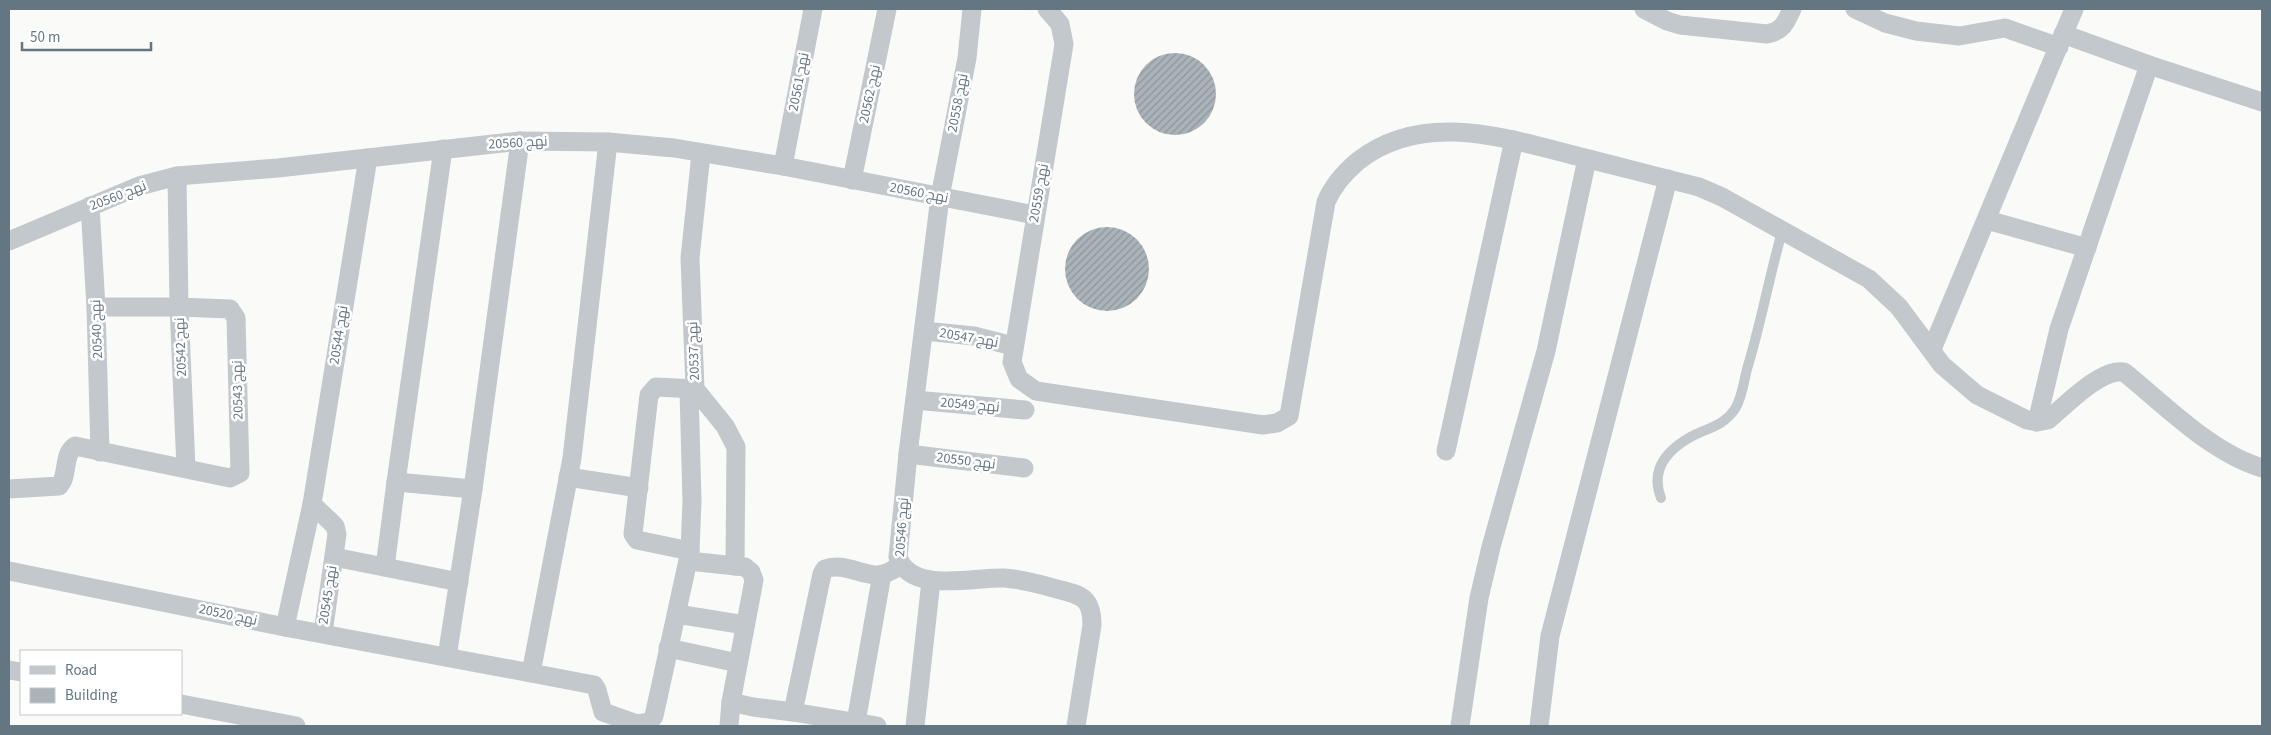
<svg xmlns="http://www.w3.org/2000/svg" width="2271" height="735" font-family="'Source Sans 3',Cairo,sans-serif">
	<defs>
		<pattern id="building-hatch" width="6" height="6" patternUnits="userSpaceOnUse" patternTransform="scale(1.25)"><rect width="6" height="6" fill="#aab3b9"/><path d="M-1 1l2-2M0 6l6-6M5 7l2-2" fill="none" stroke="#8e969c"/></pattern>
	</defs>
	<rect width="100%" height="100%" fill="#fafaf8"/>
	<g fill="url(#building-hatch)">
		<circle cx="1175" cy="94" r="41"/>
		<circle cx="1107" cy="269" r="42"/>
	</g>
	<g fill="none" stroke-linecap="round" stroke-linejoin="round">
		<path stroke="#c3c8cc" stroke-width="10" d="M 1661,498 C 1651,472 1664,453 1687,439 C 1705,428 1722,428 1735,409 C 1742,398 1744,381 1747,369 C 1761,324 1769,277 1782,232"/>
		<g stroke="#c3c8cc" stroke-width="19">
			<path d="M 972,9 L 967,58 L 940,197 L 908,454 L 898,557 C 910,594 974,577 1004,578 C 1022,579 1039,584 1057,589 C 1081,595 1092,597 1092,625 L 1076,726"/>
			<path d="M 1047,9 L 1060,24 L 1064,44 L 1012,362 L 1019,379 L 1036,391 L 1263,425 L 1277,423 L 1289,416 L 1326,202 C 1333,185 1344,173 1358,161 C 1423,110 1505,138 1577,156 C 1617,166 1658,177 1699,187 L 1722,197 L 1869,279 L 1899,307 L 1942,365 L 1977,395 L 2027,420 L 2037,422 L 2048,420 C 2066,405 2101,368 2124,372 C 2165,405 2211,453 2262,468"/>
			<path d="M 1644,9 L 1667,21 L 1680,25 L 1767,34 C 1783,31 1786,22 1792,9"/>
			<path d="M 1855,9 L 1885,23 L 1916,31 L 1959,36 L 2005,28 L 2059,47"/>
			<path d="M 2063,34 L 2149,65 L 2262,102"/>
			<path d="M 608,142 L 572,458 L 531,673 L 594,685 L 597,690 L 603,712 L 637,724 L 650,722 L 654,716 L 690,551 L 692,501 L 689,390"/>
			<path d="M 443,149 L 396,482 L 473,489"/>
			<path d="M 701,154 L 690,258 L 695,389 L 725,426 L 736,447 L 735,566"/>
			<path d="M 783,166 L 813,9"/>
			<path d="M 852,180 L 887,9"/>
			<path d="M 90,206 L 96,307 L 100,452"/>
			<path d="M 1987,220 L 2087,248"/>
			<path d="M 9,241 L 139,186 L 177,176 L 278,168 L 520,141 L 608,142 L 674,148 L 783,166 L 1035,215"/>
			<path d="M 96,307 L 179,307 L 186,468"/>
			<path d="M 924,331 L 974,336 L 1013,346"/>
			<path d="M 1932,349 L 2074,9"/>
			<path d="M 915,400 L 1025,410"/>
			<path d="M 2037,422 L 2059,329 L 2149,65"/>
			<path d="M 1446,451 L 1514,140"/>
			<path d="M 908,454 L 1024,468"/>
			<path d="M 568,477 L 639,488"/>
			<path d="M 9,489 L 59,486 C 69,476 62,455 75,446 L 230,478 L 240,473 L 236,318 L 230,309 L 179,307 L 177,176"/>
			<path d="M 690,551 L 637,540 L 633,534 L 649,395 L 656,387 L 695,389"/>
			<path d="M 334,557 L 459,582"/>
			<path d="M 689,561 L 745,567 L 751,572 L 754,580 L 731,702 L 729,726"/>
			<path d="M 385,567 L 396,482"/>
			<path d="M 9,571 L 285,627 L 531,673"/>
			<path d="M 677,614 L 745,625"/>
			<path d="M 285,627 L 312,504"/>
			<path d="M 323,633 L 337,534 L 335,526 L 312,504 L 368,158"/>
			<path d="M 668,648 L 738,663"/>
			<path d="M 447,657 L 473,489 L 520,141"/>
			<path d="M 9,670 L 21,672"/>
			<path d="M 731,702 L 753,707 L 793,712 L 877,726"/>
			<path d="M 181,704 L 296,726"/>
			<path d="M 793,712 L 822,574 L 825,569 C 842,562 861,575 878,575 C 886,575 894,569 900,566"/>
			<path d="M 856,722 L 882,574"/>
			<path d="M 915,726 L 931,581"/>
			<path d="M 1460,726 L 1479,598 L 1491,547 L 1546,351 L 1587,159"/>
			<path d="M 1539,726 L 1550,636 L 1668,179"/>
		</g>
	</g>
	<g text-anchor="middle" dominant-baseline="central" stroke-width="5" stroke-linejoin="round" paint-order="stroke">
		<g font-size="14" fill="#657683" stroke="#fff">
			<text transform="translate(799 82) rotate(-79)">نهج 20561</text>
			<text transform="translate(870 94) rotate(-78)">نهج 20562</text>
			<text transform="translate(958 103) rotate(-79)">نهج 20558</text>
			<text transform="translate(518 143) rotate(-3)">نهج 20560</text>
			<text transform="translate(919 193) rotate(11)">نهج 20560</text>
			<text transform="translate(1039 193) rotate(-80)">نهج 20559</text>
			<text transform="translate(118 196) rotate(-21)">نهج 20560</text>
			<text transform="translate(97 329) rotate(-92)">نهج 20540</text>
			<text transform="translate(339 335) rotate(-81)">نهج 20544</text>
			<text transform="translate(969 338) rotate(10)">نهج 20547</text>
			<text transform="translate(181 347) rotate(-92)">نهج 20542</text>
			<text transform="translate(694 351) rotate(-92)">نهج 20537</text>
			<text transform="translate(238 390) rotate(-91)">نهج 20543</text>
			<text transform="translate(970 405) rotate(5)">نهج 20549</text>
			<text transform="translate(966 461) rotate(7)">نهج 20550</text>
			<text transform="translate(902 527) rotate(-86)">نهج 20546</text>
			<text transform="translate(328 595) rotate(-81)">نهج 20545</text>
			<text transform="translate(228 615) rotate(12)">نهج 20520</text>
		</g>
	</g>
	<rect width="2271" height="735" fill="none" stroke="#657683" stroke-width="20"/>
	<rect x="20" y="650" width="162" height="65" fill="#ffffff" stroke="#c1c8cd"/>
	<rect x="30" y="666" width="25" height="8" fill="#c3c8cc" stroke="#c1c8cd"/>
	<text x="65" y="675" font-size="15" fill="#657683">Road</text>
	<rect x="30" y="688" width="25" height="15" fill="#aab3b9" stroke="#c1c8cd"/>
	<text x="65" y="700" font-size="15" fill="#657683">Building</text>
	<path d="M22 42v8h129v-8" fill="none" stroke="#657683" stroke-width="2.5"/>
	<text x="30" y="42" font-size="15" fill="#657683" stroke="#ffffff" stroke-width="4" paint-order="stroke">50 m</text>
</svg>
